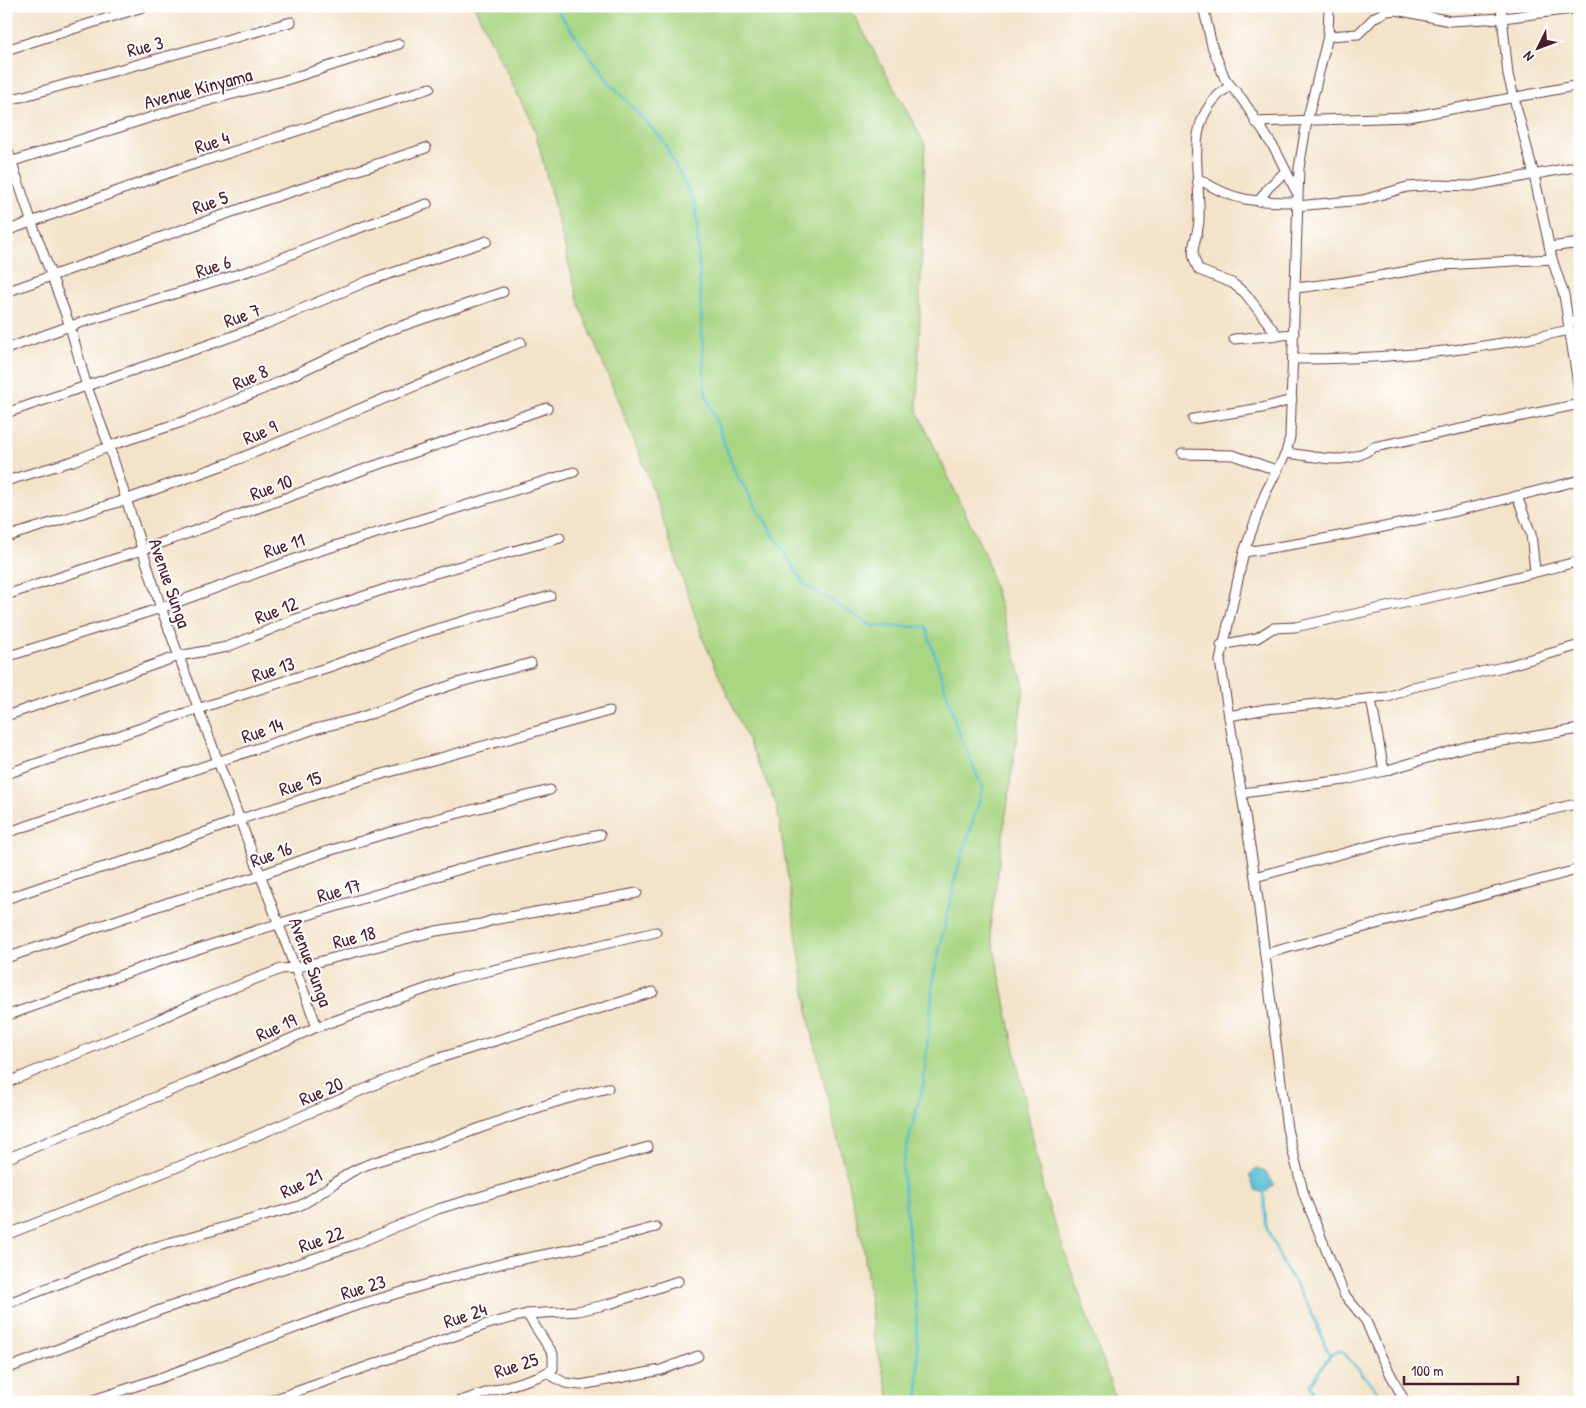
<svg xmlns="http://www.w3.org/2000/svg" width="1586" height="1408" font-family="'Patrick Hand',sans-serif">
	<rect width="100%" height="100%" fill="#fff"/>
	<filter id="ink" filterUnits="userSpaceOnUse"><feTurbulence type="fractalNoise" baseFrequency=".02" numOctaves="2"/><feDisplacementMap in="SourceGraphic" scale="10" xChannelSelector="R" yChannelSelector="G"/><feConvolveMatrix kernelMatrix="1 2 1 2 8 2 1 2 1" color-interpolation-filters="sRGB"/></filter>
	<filter id="wash" filterUnits="userSpaceOnUse"><feTurbulence type="fractalNoise" baseFrequency=".0096" numOctaves="4" result="noise"/><feDisplacementMap in="SourceGraphic" scale="20" xChannelSelector="R" yChannelSelector="G"/><feGaussianBlur stdDeviation="1.12" result="paint"/><feColorMatrix in="noise" values="0 0 0 0 0 0 0 0 0 0 0 0 0 0 0 0 0 1.4 0 .05"/><feComposite in="paint" operator="in"/></filter>
	<g filter="url(#wash)">
		<rect width="100%" height="100%" fill="#f3e3c9"/>
		<path fill="#a9d683" stroke="#7a7a57" d="M 474,6 L 845,6 L 855,17 L 925,144 L 917,410 L 984,553 L 1024,685 L 990,928 L 1044,1193 L 1117,1402 L 891,1402 L 874,1337 L 864,1249 L 810,1024 L 777,806 L 703,639 L 646,470 L 579,304 L 535,130 Z"/>
		<path fill="#54bdd2" stroke="#4f6e7e" d="M 1256,1169 L 1266,1172 L 1274,1184 L 1264,1193 L 1255,1190 L 1249,1175 Z"/>
		<g fill="none" stroke-linecap="round" stroke-linejoin="round">
			<g stroke="#54bdd2" stroke-width="2.5">
				<path d="M 554,6 L 609,82 L 662,139 L 696,206 L 705,391 L 735,472 L 804,584 L 872,626 L 926,627 L 958,730 L 983,789 L 956,875 L 934,974 L 924,1081 L 902,1167 L 916,1308 L 919,1402"/>
				<path d="M 1264,1193 L 1266,1226 L 1282,1262 L 1308,1305 L 1330,1356"/>
				<path d="M 1317,1402 L 1310,1384 L 1333,1352 L 1342,1351 L 1374,1387 L 1385,1402"/>
			</g>
		</g>
	</g>
	<g filter="url(#ink)">
		<g fill="none" stroke-linecap="round" stroke-linejoin="round">
			<defs>
				<g id="minor">
					<path d="M 1203,6 L 1212,46 L 1225,79 L 1242,99 L 1276,151 L 1296,191"/>
					<path d="M 1329,6 L 1328,36 L 1307,121 L 1299,168 L 1290,437 L 1286,453 L 1265,494 L 1244,552 L 1220,661 L 1255,877 L 1287,1129 L 1304,1195 L 1344,1294 L 1366,1321 L 1379,1352 L 1405,1402"/>
					<path d="M 1501,6 L 1508,75 L 1534,175 L 1552,259 L 1564,295 L 1580,397"/>
					<path d="M 1328,36 L 1358,34 L 1375,17 L 1387,11 L 1397,10 L 1450,21 L 1503,18 L 1580,8"/>
					<path d="M 6,50 L 146,6"/>
					<path d="M 1230,86 C 1181,118 1201,170 1199,218 C 1199,240 1186,247 1199,270 L 1232,283 L 1245,293 L 1278,336"/>
					<path d="M 6,101 L 291,22"/>
					<path d="M 1255,122 L 1409,117 L 1580,85"/>
					<path d="M 6,145 L 32,223 L 70,326 L 87,387 L 109,446 L 161,608 L 317,1027"/>
					<path d="M 7,163 L 177,109 L 286,80 L 399,44"/>
					<path d="M 1199,179 C 1234,202 1255,202 1296,202"/>
					<path d="M 1259,201 L 1268,188 L 1286,171"/>
					<path d="M 1296,206 L 1363,200 L 1407,187 L 1436,185 L 1472,186 L 1580,166"/>
					<path d="M 6,231 L 182,168 L 430,88"/>
					<path d="M 1550,247 L 1580,243"/>
					<path d="M 1296,288 L 1345,282 L 1443,265 L 1552,259"/>
					<path d="M 6,292 L 260,202 L 426,148"/>
					<path d="M 1568,322 L 1580,320"/>
					<path d="M 1234,339 L 1294,334"/>
					<path d="M 6,349 L 70,326 L 255,269 L 339,235 L 427,204"/>
					<path d="M 1293,359 C 1386,359 1478,351 1569,330"/>
					<path d="M 6,413 L 208,345 L 266,324 L 368,281 L 487,241"/>
					<path d="M 1193,419 L 1262,408 L 1292,400"/>
					<path d="M 1286,453 C 1319,456 1344,468 1374,447 L 1580,404"/>
					<path d="M 1182,454 L 1233,455 L 1276,470"/>
					<path d="M 6,481 L 73,461 L 118,443 L 188,420 L 268,387 L 384,332 L 503,292"/>
					<path d="M 1517,496 L 1531,534 L 1535,571"/>
					<path d="M 6,537 L 125,500 L 229,463 L 521,342"/>
					<path d="M 1244,552 C 1357,536 1469,509 1580,480"/>
					<path d="M 6,595 L 142,550 L 368,468 L 547,408"/>
					<path d="M 1221,645 L 1257,638 L 1273,628 L 1295,627 L 1477,587 L 1580,561"/>
					<path d="M 6,657 L 161,608 L 309,554 L 574,472"/>
					<path d="M 1371,699 L 1384,771"/>
					<path d="M 6,716 L 179,656 L 227,647 L 296,619 L 418,578 L 560,538"/>
					<path d="M 1229,716 L 1266,709 L 1388,697 L 1413,687 L 1503,667 L 1580,645"/>
					<path d="M 6,774 L 197,709 L 329,667 L 416,635 L 550,596"/>
					<path d="M 1242,793 L 1345,780 L 1384,771 L 1465,747 L 1580,729"/>
					<path d="M 6,833 L 315,729 L 359,718 L 457,683 L 531,663"/>
					<path d="M 1255,877 L 1400,838 L 1486,825 L 1580,803"/>
					<path d="M 6,899 L 73,876 L 139,857 L 241,819 L 361,780 L 609,711"/>
					<path d="M 1265,954 L 1580,869"/>
					<path d="M 6,958 L 170,902 L 255,877 L 325,852 L 424,822 L 550,790"/>
					<path d="M 6,1016 L 152,964 L 225,940 L 474,865 L 534,849 L 600,835"/>
					<path d="M 6,1083 L 153,1022 L 199,1001 L 281,969 L 295,968 L 436,931 L 481,924 L 493,920 L 637,893"/>
					<path d="M 6,1159 L 213,1073 L 317,1027 L 454,979 L 656,932"/>
					<path d="M 6,1235 L 253,1137 L 430,1061 L 653,992"/>
					<path d="M 6,1304 L 155,1247 L 299,1206 C 320,1196 336,1179 357,1169 C 380,1158 408,1153 433,1145 C 491,1125 548,1101 608,1088"/>
					<path d="M 6,1369 L 163,1309 L 351,1246 L 438,1209 L 648,1147"/>
					<path d="M 547,1373 L 565,1383 L 581,1385 L 661,1370 L 698,1356"/>
					<path d="M 87,1402 L 160,1378 L 349,1308 L 448,1278 L 508,1262 L 578,1248 L 656,1227"/>
					<path d="M 267,1402 L 488,1324 L 527,1314 L 578,1311 L 609,1304 L 678,1281"/>
					<path d="M 457,1402 L 540,1376 L 553,1369 L 553,1354 L 527,1314"/>
				</g>
			</defs>
			<use href="#minor" stroke="#633c43" stroke-width="11"/>
			<use href="#minor" stroke="#fff" stroke-width="9"/>
		</g>
	</g>
	<g text-anchor="middle" dominant-baseline="central" stroke-width="4" stroke-linejoin="round" paint-order="stroke">
		<g font-size="19" fill="#4a1f2b" stroke="#fff">
			<text transform="translate(145 46) rotate(-14)">Rue 3</text>
			<text transform="translate(198 88) rotate(-15)">Avenue Kinyama</text>
			<text transform="translate(212 142) rotate(-17)">Rue 4</text>
			<text transform="translate(210 202) rotate(-19)">Rue 5</text>
			<text transform="translate(213 266) rotate(-18)">Rue 6</text>
			<text transform="translate(242 315) rotate(-20)">Rue 7</text>
			<text transform="translate(250 377) rotate(-24)">Rue 8</text>
			<text transform="translate(260 432) rotate(-23)">Rue 9</text>
			<text transform="translate(271 487) rotate(-20)">Rue 10</text>
			<text transform="translate(284 545) rotate(-18)">Rue 11</text>
			<text transform="translate(170 583) rotate(71)">Avenue Sunga</text>
			<text transform="translate(276 610) rotate(-21)">Rue 12</text>
			<text transform="translate(273 669) rotate(-18)">Rue 13</text>
			<text transform="translate(262 730) rotate(-19)">Rue 14</text>
			<text transform="translate(300 783) rotate(-18)">Rue 15</text>
			<text transform="translate(271 854) rotate(-20)">Rue 16</text>
			<text transform="translate(339 890) rotate(-16)">Rue 17</text>
			<text transform="translate(354 937) rotate(-14)">Rue 18</text>
			<text transform="translate(311 962) rotate(70)">Avenue Sunga</text>
			<text transform="translate(276 1027) rotate(-24)">Rue 19</text>
			<text transform="translate(321 1091) rotate(-23)">Rue 20</text>
			<text transform="translate(301 1183) rotate(-26)">Rue 21</text>
			<text transform="translate(321 1239) rotate(-19)">Rue 22</text>
			<text transform="translate(363 1287) rotate(-17)">Rue 23</text>
			<text transform="translate(465 1315) rotate(-18)">Rue 24</text>
			<text transform="translate(516 1365) rotate(-18)">Rue 25</text>
		</g>
	</g>
	<rect width="1586" height="1408" fill="none" stroke="#fff" stroke-width="25"/>
	<g transform="translate(1538 48) rotate(228)" stroke="#ffffff" stroke-width="4" paint-order="stroke">
	<path d="M0-4L9 19L0 12L-9 19Z" fill="#4a1f2b"/>
	<text y="-8" font-size="14" font-weight="bold" text-anchor="middle" fill="#4a1f2b">N</text>
	</g>
	<path d="M1404 1376v8h114v-8" fill="none" stroke="#4a1f2b" stroke-width="2.5"/>
	<text x="1411" y="1376" font-size="15" fill="#4a1f2b" stroke="#ffffff" stroke-width="4" paint-order="stroke">100 m</text>
</svg>
